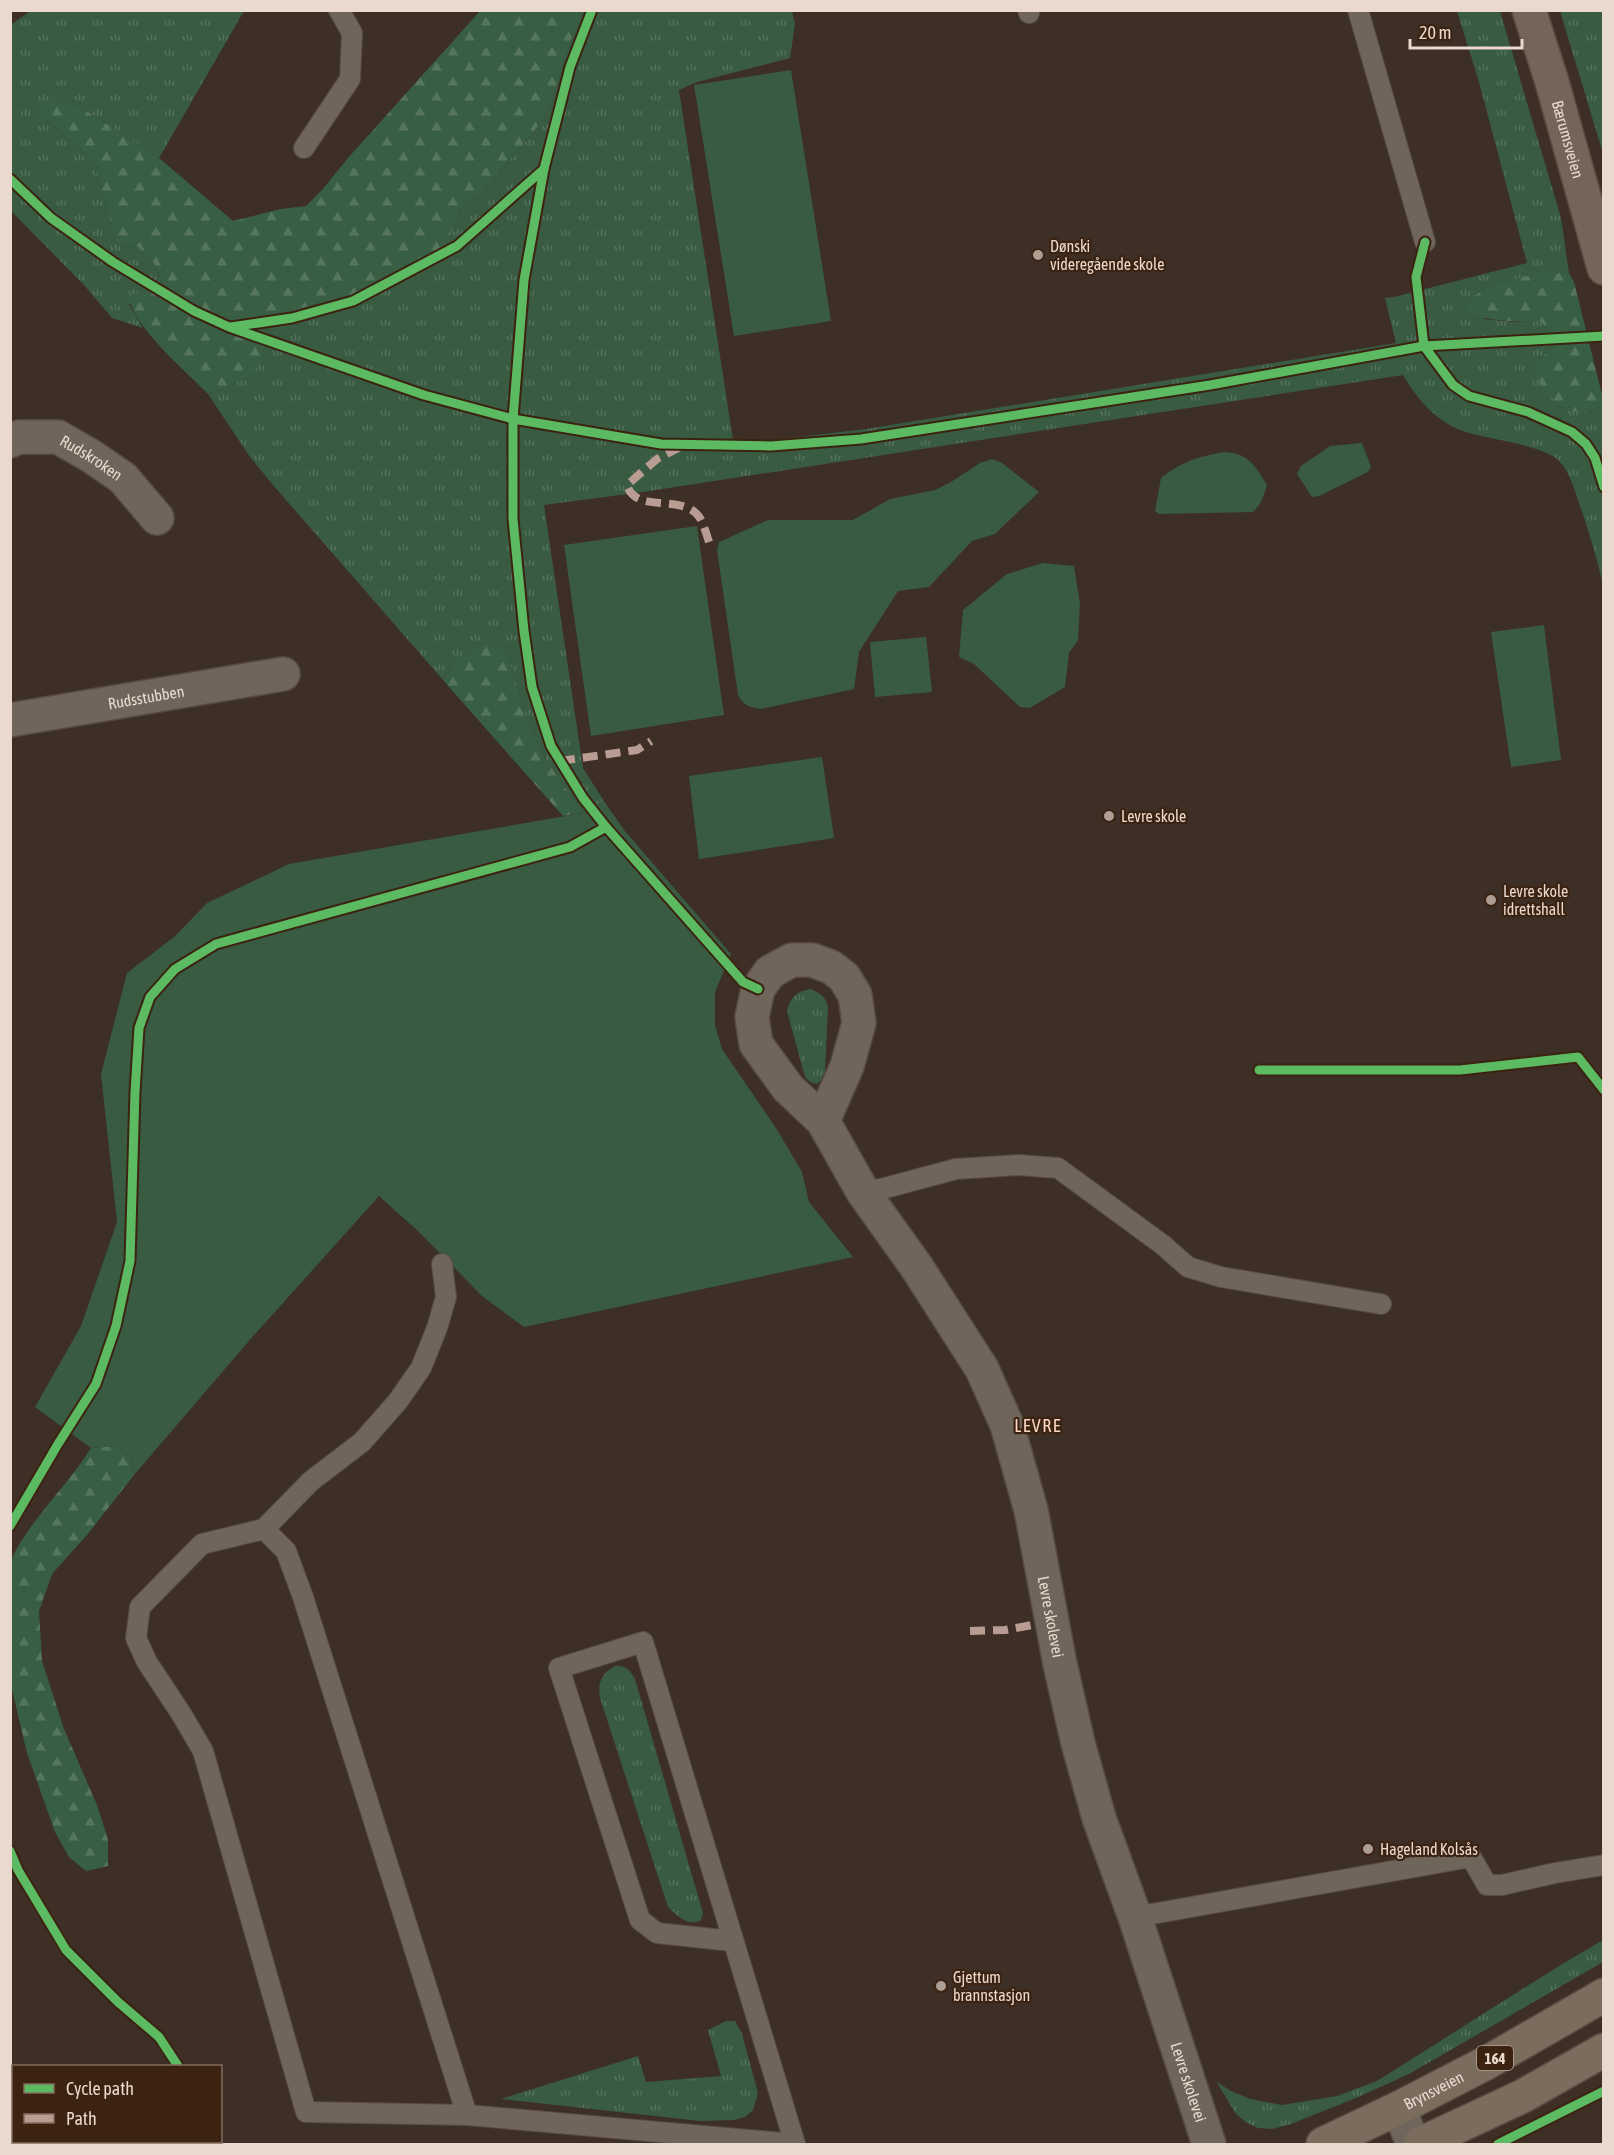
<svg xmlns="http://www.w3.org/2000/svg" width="1614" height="2155" font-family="'Asap Condensed',sans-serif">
	<defs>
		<pattern id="grass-tufts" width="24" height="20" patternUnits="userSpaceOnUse" patternTransform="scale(1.5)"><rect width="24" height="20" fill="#385b42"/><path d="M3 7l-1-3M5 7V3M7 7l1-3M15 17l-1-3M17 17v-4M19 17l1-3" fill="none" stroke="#55725c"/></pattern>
		<pattern id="forest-firs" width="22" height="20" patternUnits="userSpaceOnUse" patternTransform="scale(1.5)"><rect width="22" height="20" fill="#385f43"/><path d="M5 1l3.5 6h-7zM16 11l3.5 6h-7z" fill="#55755d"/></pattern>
	</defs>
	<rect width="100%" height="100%" fill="#3d2f25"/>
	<g fill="url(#grass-tufts)">
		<path d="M 583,10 L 792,11 L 795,24 L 790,58 L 697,82 L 679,90 L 733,440 L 764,441 L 866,429 L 1396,343 L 1385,298 L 1394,297 L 1527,263 L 1479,82 L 1457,11 L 1500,11 L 1561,218 L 1569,273 L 1546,273 L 1484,319 L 1513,322 L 1539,321 L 1558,335 L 1549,351 L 1538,361 L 1590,412 L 1603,404 L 1603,584 C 1596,556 1588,528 1578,500 C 1574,488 1570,474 1561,463 C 1549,446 1488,439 1466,432 C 1437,423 1418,400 1403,375 L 643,492 L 544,505 L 583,768 L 604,801 L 583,813 L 546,760 L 528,723 L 509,659 L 456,661 L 443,680 L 273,485 L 250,457 L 208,394 L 234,384 L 262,357 L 259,318 L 349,296 L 395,276 L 445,248 L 460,209 L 479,195 L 533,133 L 550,107 L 571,40 Z"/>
		<path d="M 30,11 L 244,11 L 159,158 L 82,108 L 45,119 L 80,148 L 96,166 L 116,244 L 138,247 L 156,266 L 163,286 L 129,304 L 143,328 L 112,318 L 84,285 L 11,211 L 11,25 Z"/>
		<path d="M 1560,11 L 1603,11 L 1603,154 L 1602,150 Z"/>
		<path d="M 811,989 C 821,994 826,997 828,1007 L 825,1071 L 821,1080 L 817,1084 L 810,1082 L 805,1077 L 787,1011 C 790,997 797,991 811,989 Z"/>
		<path d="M 615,1666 C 626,1665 629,1670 635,1679 L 703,1913 L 701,1920 C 687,1927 678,1916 668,1907 L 600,1698 C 597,1683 602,1673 615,1666 Z"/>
		<path d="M 1603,1940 L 1603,1962 L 1409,2074 L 1356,2098 L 1291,2124 L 1272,2129 L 1258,2128 L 1247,2123 L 1236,2114 L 1216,2081 L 1229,2090 L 1250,2099 L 1282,2105 L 1337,2096 L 1377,2081 L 1559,1966 Z"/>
		<path d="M 726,2021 L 735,2021 L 742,2034 L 758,2093 L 753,2110 L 745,2117 L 734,2120 L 700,2121 L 501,2099 L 638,2056 L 646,2082 L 721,2076 L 708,2030 Z"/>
	</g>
	<g fill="url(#forest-firs)">
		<path d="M 481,10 L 583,11 L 571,40 L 550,107 L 533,133 L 479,195 L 460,209 L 445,248 L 395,276 L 349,296 L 260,318 C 260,330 264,346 262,357 C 257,379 226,387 208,394 C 184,369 135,329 128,296 L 163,286 L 156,266 L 138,247 L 116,244 L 96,166 L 80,148 L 45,119 L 35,102 L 50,100 L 82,108 L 159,158 L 233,221 L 281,209 L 306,206 L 322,190 L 348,158 Z"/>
		<path d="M 1546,273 L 1569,273 L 1574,282 L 1603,399 L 1603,404 C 1600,406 1595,410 1591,411 C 1570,417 1541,395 1537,375 C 1536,371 1538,365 1538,361 L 1549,351 L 1558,335 L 1539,321 C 1514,322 1491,322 1467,312 L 1468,300 C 1493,282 1516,278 1546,273 Z"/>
		<path d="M 487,644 L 501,648 L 509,659 L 528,723 L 546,760 L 583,813 L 563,816 L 443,680 L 456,661 Z"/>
		<path d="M 117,1446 L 130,1457 L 134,1475 L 87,1535 L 52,1574 L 39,1611 L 42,1661 L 64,1729 L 97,1805 L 108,1840 L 108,1866 L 86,1871 L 69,1857 L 55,1832 L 27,1753 L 11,1685 L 10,1562 C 29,1520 67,1487 91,1448 Z"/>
	</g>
	<g fill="#385b42">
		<path d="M 791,70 L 831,321 L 734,336 L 694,85 Z"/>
		<path d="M 1362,443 L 1371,467 L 1368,472 L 1319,496 L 1312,497 L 1297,474 L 1301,466 L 1330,446 Z"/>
		<path d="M 1224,452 C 1248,453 1255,465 1267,485 C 1264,495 1261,505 1253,512 L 1159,514 L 1155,511 L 1161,478 C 1185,460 1195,458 1224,452 Z"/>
		<path d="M 992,459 L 1002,463 L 1039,492 L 995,534 L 972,541 L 929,587 L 898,591 L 859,652 L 854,689 L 761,709 C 749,707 744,706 738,695 L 717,550 L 719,542 L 768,520 L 853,520 L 890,499 L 935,490 L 951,482 L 980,463 Z"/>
		<path d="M 697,526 L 724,715 L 591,736 L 564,545 Z"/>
		<path d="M 1043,563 L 1074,566 L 1080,604 L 1078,640 L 1069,653 L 1065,687 L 1030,708 L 1020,707 L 974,664 L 959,657 L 963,610 L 1007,574 Z"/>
		<path d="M 1544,625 L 1561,760 L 1511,767 L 1491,632 Z"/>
		<path d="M 926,637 L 932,692 L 875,697 L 870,642 Z"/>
		<path d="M 822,757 L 834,838 L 699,859 L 689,776 Z"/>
		<path d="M 604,801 L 624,830 L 731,954 L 715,992 L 715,1025 L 722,1049 L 776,1128 L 802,1172 L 809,1202 L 853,1257 L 524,1327 L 482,1296 L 420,1233 L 379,1196 L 248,1342 L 134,1475 L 130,1457 L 117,1446 L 91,1448 L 35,1407 L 81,1326 L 117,1222 L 101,1074 L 127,973 L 174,937 L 207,903 L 289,864 L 583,813 Z"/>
	</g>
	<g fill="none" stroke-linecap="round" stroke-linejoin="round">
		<defs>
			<g id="lane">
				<path d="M 1028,10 L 1029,13"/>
				<path d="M 1358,10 L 1425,242"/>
				<path d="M 304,148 L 350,79 L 352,33 L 339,10"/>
				<path d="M 863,1192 L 885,1188 L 956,1169 L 1019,1165 L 1058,1168 L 1163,1245 L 1188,1267 L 1221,1277 L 1381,1304"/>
				<path d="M 264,1529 L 311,1481 L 362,1442 L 398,1401 L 421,1368 L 437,1328 L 446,1297 L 442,1264"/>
				<path d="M 1135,1917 L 1471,1857 L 1487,1885 L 1502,1885 L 1555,1873 L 1604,1865"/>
				<path d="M 732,1941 L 657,1933 L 640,1920 L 559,1668 L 643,1642 L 795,2144"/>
				<path d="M 467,2115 L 303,1597 L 286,1551 L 264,1529 L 202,1544 L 140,1607 L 136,1638 L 147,1662 L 182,1715 L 203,1751 L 306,2112 L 467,2115 L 795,2144"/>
			</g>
			<g id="street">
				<path id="s1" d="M 10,441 L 19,437 L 58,437 L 91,456 L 123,478 L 157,518"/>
				<path id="s2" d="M 10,720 L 283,674"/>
				<path id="s3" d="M 823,1121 L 847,1066 L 859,1023 L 855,995 L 844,977 L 831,967 L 812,960 L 792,960 L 770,972 L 758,989 L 752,1017 L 756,1044 L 788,1088 L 823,1121 L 863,1192 L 916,1266 L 982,1369 L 1007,1425 L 1031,1510 L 1060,1664 L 1078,1743 L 1099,1818 L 1135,1917 L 1209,2144"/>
				<path d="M 1399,2108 L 1413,2144"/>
			</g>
			<g id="secondary">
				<path id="s4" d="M 1529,10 L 1552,82 L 1604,268"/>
			</g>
			<g id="primary">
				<path id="s5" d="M 1323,2144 L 1399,2108 L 1488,2062 L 1604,1995"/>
				<path d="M 1420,2144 L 1523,2096 L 1604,2050"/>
			</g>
		</defs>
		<use href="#lane" stroke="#574b42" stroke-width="22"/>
		<use href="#street" stroke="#574b42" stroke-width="36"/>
		<use href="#secondary" stroke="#574b42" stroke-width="36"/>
		<use href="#primary" stroke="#574b42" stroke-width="36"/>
		<use href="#lane" stroke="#6f655a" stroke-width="20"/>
		<use href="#street" stroke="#6f655a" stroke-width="33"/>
		<use href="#secondary" stroke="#736659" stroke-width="33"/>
		<use href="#primary" stroke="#7a6d5e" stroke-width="33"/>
		<g stroke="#b99d93" stroke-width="8" stroke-dasharray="15 8" stroke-linecap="butt">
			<path d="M 680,447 L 657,459 L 627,485 C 636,515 683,492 700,518 C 704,525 707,536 710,545"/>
			<path d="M 560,761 L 637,750 L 651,741"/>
			<path d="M 970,1631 L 1005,1630 L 1032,1625"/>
		</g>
		<defs>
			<g id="cycleway">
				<path d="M 592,10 L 570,67 L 544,169 L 524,280 L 513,419 L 513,519 L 524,631 L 532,687 L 551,746 L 583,798 L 606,827 L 743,982 L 758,989"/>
				<path d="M 10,179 L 51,218 L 113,262 L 194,311 L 229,327 L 424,395 L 513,419 L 661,444 L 771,446 L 861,439 L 1210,385 L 1424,346 L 1604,336"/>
				<path d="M 1425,242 L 1416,277 L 1424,346 L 1453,385 L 1469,396 L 1528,412 L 1572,432 L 1586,444 L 1595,458 L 1604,487"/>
				<path d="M 231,327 L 292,318 L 353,301 L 457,246 L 544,169"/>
				<path d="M 1259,1070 L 1460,1070 L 1578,1057 L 1604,1090"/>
				<path d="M 10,1526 L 58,1444 L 96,1384 L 116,1326 L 130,1261 L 135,1092 L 139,1028 L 150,997 L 175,969 L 216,944 L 570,847 L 606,827"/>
				<path d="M 10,1851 L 18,1870 L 66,1950 L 118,2002 L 159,2037 L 178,2066"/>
				<path d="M 1498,2144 L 1604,2091"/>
			</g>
		</defs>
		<use href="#cycleway" stroke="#3c2311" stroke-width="13"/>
		<use href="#cycleway" stroke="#5cba63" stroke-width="9"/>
	</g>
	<g fill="#ad9e94" stroke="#3c2311" stroke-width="2">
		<circle cx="1038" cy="255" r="6"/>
		<circle cx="1109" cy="816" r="6"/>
		<circle cx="1491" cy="900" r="6"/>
		<circle cx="1368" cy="1849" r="6"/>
		<circle cx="941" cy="1986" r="6"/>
	</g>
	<g text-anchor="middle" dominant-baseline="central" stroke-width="4.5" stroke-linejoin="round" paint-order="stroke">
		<rect fill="#3c2311" stroke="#b6a296" stroke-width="1.5" x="1477" y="2046" width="36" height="24" rx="4.5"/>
		<g font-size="15" font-weight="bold" fill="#ead9cf">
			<text x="1495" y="2058">164</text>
		</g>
		<g font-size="16" fill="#ead9cf" stroke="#3c2311">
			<text stroke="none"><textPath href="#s4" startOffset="135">Bærumsveien</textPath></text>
			<text stroke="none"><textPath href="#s1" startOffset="88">Rudskroken</textPath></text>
			<text stroke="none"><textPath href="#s2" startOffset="138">Rudsstubben</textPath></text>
			<text stroke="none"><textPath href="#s3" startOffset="968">Levre skolevei</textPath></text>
			<text stroke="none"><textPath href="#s3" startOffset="1454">Levre skolevei</textPath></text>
			<text stroke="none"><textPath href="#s5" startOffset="123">Brynsveien</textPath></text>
		</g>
		<g font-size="16" fill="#ead9cf" stroke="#3c2311" text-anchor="start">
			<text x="1050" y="246">Dønski<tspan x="1050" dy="18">videregående skole</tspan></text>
			<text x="1121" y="816">Levre skole</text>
			<text x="1503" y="891">Levre skole<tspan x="1503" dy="18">idrettshall</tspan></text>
			<text x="1380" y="1849">Hageland Kolsås</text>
			<text x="953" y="1977">Gjettum<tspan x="953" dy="18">brannstasjon</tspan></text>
		</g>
		<g font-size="18" letter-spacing="1.5" fill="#f9d7c2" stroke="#3c2311">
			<text x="1038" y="1425">LEVRE</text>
		</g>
	</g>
	<rect width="1614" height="2155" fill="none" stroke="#ead9cf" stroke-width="24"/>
	<rect x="12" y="2065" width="210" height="78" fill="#3c2311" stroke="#826c5d" stroke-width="1.5"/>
	<rect x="24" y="2084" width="30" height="9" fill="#5cba63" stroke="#826c5d" stroke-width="1.5"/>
	<text x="66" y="2095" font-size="18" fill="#ead9cf">Cycle path</text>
	<rect x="24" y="2114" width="30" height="9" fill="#b99d93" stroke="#826c5d" stroke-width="1.5"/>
	<text x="66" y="2125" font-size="18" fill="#ead9cf">Path</text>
	<path d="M1410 39v9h112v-9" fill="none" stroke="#ead9cf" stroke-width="3"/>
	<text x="1419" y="39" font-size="18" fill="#ead9cf" stroke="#3c2311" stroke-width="4.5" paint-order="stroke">20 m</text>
</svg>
